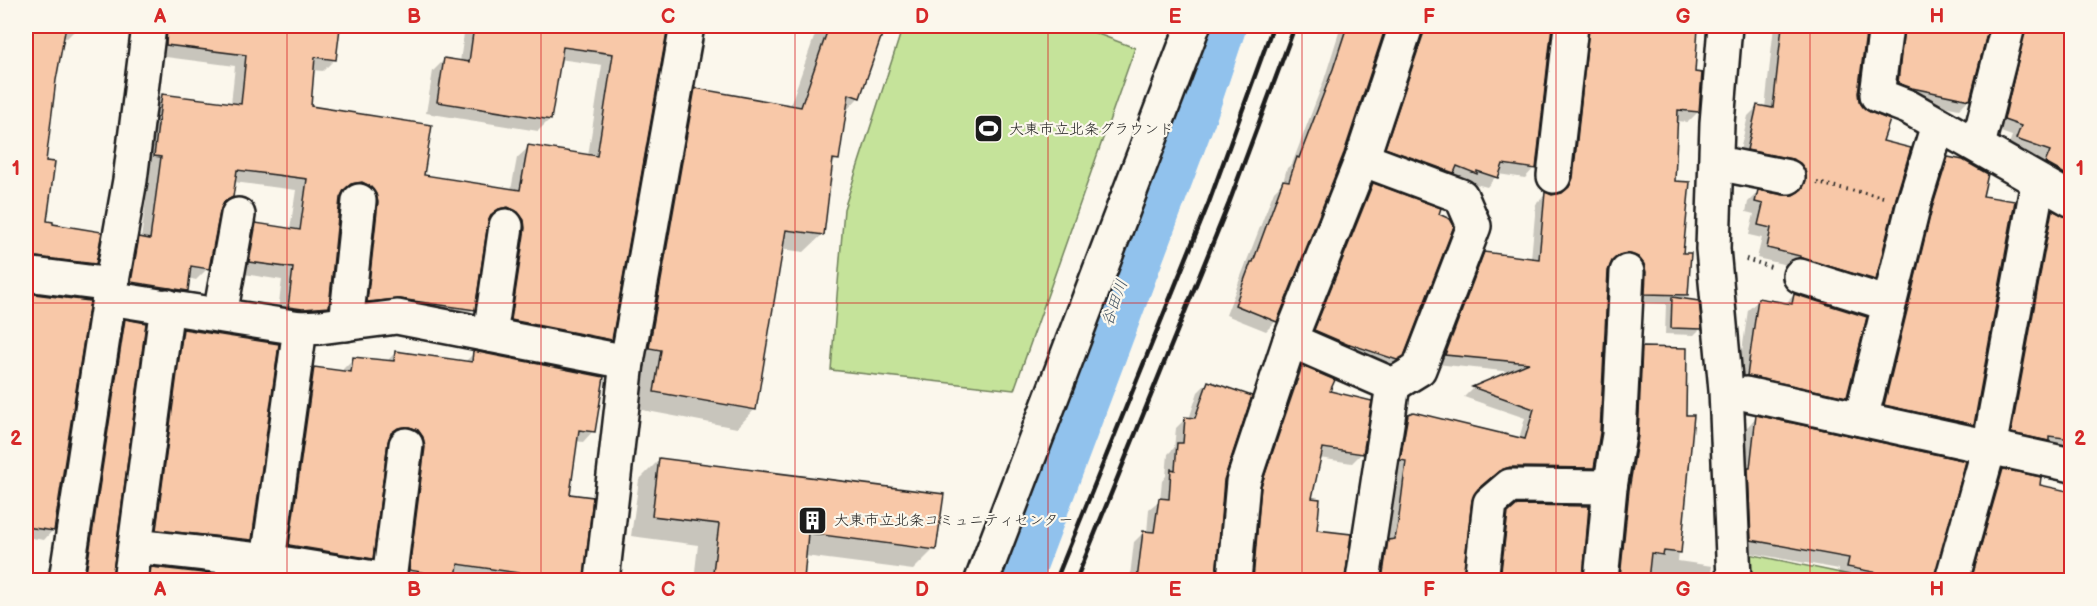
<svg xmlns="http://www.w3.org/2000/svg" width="2097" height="606" font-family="'Balsamiq Sans','Klee One',sans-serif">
	<rect width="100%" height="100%" fill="#fbf7ec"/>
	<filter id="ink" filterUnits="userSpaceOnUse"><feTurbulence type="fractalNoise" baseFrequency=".0167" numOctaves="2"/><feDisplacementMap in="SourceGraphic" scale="12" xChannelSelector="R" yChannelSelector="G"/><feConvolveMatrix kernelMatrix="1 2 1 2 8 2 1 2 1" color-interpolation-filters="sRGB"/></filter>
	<g filter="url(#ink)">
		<g fill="#c5e39a" stroke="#70805b" stroke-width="1.5">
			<path d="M 903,26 L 1077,26 L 1135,48 L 1014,390 L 831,370 L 844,209 Z"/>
			<path d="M 1749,554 L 1874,580 L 1747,580 Z"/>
		</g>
		<g fill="#0003">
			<path d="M 26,26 L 77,26 L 76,29 L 67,38 L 62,37 L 44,162 L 46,223 L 95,263 L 85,272 L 26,265 Z"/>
			<path d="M 162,26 L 339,26 L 335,59 L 323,71 L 312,70 L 309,108 L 422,177 L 511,190 L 517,158 L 529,147 L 588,156 L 602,65 L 559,59 L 550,119 L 538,131 L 426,113 L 433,71 L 444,60 L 460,62 L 465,26 L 666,26 L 610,339 L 599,351 L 500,331 L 496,218 L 487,220 L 473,309 L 462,321 L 356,313 L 349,193 L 340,195 L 339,198 L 328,306 L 316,318 L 277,318 L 282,280 L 238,273 L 244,236 L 256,225 L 290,230 L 296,190 L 234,182 L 232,196 L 219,209 L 208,268 L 196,280 L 188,278 L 186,291 L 175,302 L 120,294 L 128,250 L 141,239 L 150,168 L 143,167 L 151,107 L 162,96 L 231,104 L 235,66 L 158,56 Z"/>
			<path d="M 818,26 L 884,26 L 859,97 L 845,112 L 837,159 L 831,165 L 823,234 L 804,252 L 781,249 L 755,409 L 737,428 L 637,409 L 644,367 L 631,366 L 677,108 L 695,90 L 790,106 Z"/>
			<path d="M 1341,26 L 1385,26 L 1343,152 L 1276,321 L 1266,331 L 1226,315 L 1274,191 L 1283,182 L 1287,168 L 1292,164 L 1324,80 Z"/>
			<path d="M 1411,26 L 1551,26 L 1534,168 L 1525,178 L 1498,174 L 1487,187 L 1377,158 Z"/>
			<path d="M 1576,26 L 1646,26 L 1696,30 L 1693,74 L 1698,112 L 1688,122 L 1677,121 L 1674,183 L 1686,295 L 1681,300 L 1700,329 L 1694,335 L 1665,334 L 1666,304 L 1636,303 L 1617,262 L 1609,264 L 1607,271 L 1593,467 L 1583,477 L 1499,476 L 1486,481 L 1475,491 L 1470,500 L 1461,580 L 1374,580 L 1379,551 L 1386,543 L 1397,470 L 1391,469 L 1398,425 L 1408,415 L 1519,439 L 1525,418 L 1464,397 L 1473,388 L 1512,372 L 1436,364 L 1475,263 L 1485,253 L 1531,259 L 1536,204 L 1546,194 L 1552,196 L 1561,195 L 1580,39 Z"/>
			<path d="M 1774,26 L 1866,26 L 1858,101 L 1882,142 L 1894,198 L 1874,279 L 1864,289 L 1791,266 L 1757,258 L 1762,238 L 1749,235 L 1754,214 L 1746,212 L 1748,202 L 1758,192 L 1794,196 L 1797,191 L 1796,181 L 1738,159 L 1748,116 L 1758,106 L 1765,108 Z"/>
			<path d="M 1891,26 L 1987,26 L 1969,99 L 1959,109 L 1902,98 L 1888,93 Z"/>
			<path d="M 2013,26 L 2072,26 L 2072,194 L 2036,174 L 2041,161 L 2007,149 L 2012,136 L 1995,130 Z"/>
			<path d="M 1948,158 L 1981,198 L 1973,424 L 1961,435 L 1873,416 L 1937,170 Z"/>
			<path d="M 1373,185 L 1402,356 L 1388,368 L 1307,339 L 1364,193 Z"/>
			<path d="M 2052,212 L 2071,220 L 2072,450 L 2002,442 L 2042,222 Z"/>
			<path d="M 26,294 L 88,302 L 53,530 L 44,540 L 26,537 Z"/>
			<path d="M 1794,295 L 1846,396 L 1835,407 L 1737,386 L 1748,310 L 1759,300 L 1785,304 Z"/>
			<path d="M 125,321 L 110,580 L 77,580 L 115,331 Z"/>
			<path d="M 183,330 L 250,540 L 239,551 L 146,541 L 172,342 Z"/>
			<path d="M 1643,349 L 1684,416 L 1692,417 L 1678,561 L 1712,566 L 1710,580 L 1612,580 L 1633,358 Z"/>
			<path d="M 396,352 L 464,363 L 474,353 L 593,431 L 583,442 L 576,441 L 568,496 L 591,498 L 582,580 L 494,580 L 455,575 L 451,580 L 400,580 L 398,436 L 388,438 L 371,558 L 361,568 L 280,555 L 304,378 L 314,368 L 343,372 L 343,369 L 354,358 L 386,362 Z"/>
			<path d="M 1303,368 L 1328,392 L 1362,453 L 1352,463 L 1319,458 L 1310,499 L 1316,531 L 1343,580 L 1244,580 L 1252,497 L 1293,377 Z"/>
			<path d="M 1208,382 L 1223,480 L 1214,580 L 1116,580 L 1121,575 L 1130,576 L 1134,542 L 1144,532 L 1147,533 L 1149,509 L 1160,500 L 1162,481 L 1166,476 L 1168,454 L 1174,448 L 1176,428 L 1186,418 L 1189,419 L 1198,392 Z"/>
			<path d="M 1757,417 L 1932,575 L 1932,580 L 1848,580 L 1837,578 L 1839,569 L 1740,551 L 1739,479 L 1746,428 Z"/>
			<path d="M 660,459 L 934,549 L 913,570 L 805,556 L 802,580 L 694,580 L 698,545 L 631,536 L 639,480 Z"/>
			<path d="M 2003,471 L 2038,486 L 2072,493 L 2072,580 L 1964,580 L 1992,482 Z"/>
			<path d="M 1509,514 L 1581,578 L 1581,580 L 1492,580 L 1498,524 Z"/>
			<path d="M 151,568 L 260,580 L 141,580 Z"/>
		</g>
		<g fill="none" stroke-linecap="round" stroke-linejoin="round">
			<path stroke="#91c2ed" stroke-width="58" d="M 1012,580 L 1189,110 L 1217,26"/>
		</g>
		<g fill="#f8c8a8" stroke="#1c1c1c" stroke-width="1.5">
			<path d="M 26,26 L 66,26 L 56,80 L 46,161 L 55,162 L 47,221 L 53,222 L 53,224 L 102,232 L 96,264 L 26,256 L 26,127 L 30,91 L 26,90 Z"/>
			<path d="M 167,26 L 319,26 L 340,28 L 336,60 L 315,57 L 311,106 L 432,125 L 424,175 L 520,190 L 528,145 L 597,156 L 613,54 L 563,47 L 551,120 L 437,102 L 444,58 L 469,62 L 474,26 L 668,26 L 612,340 L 511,320 L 525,228 L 524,220 L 518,212 L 508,207 L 499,209 L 492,214 L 488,223 L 475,310 L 400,299 L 367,302 L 378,202 L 376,194 L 370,186 L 362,182 L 351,184 L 344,190 L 340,198 L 329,307 L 303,309 L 288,307 L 293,268 L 249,262 L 256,223 L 300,230 L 307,179 L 237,170 L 233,197 L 224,202 L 220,212 L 209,269 L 191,266 L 188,291 L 131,282 L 139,237 L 150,239 L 161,157 L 154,156 L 162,94 L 241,104 L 246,55 L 166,45 Z"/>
			<path d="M 829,26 L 885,26 L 860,98 L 849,94 L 839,160 L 833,159 L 824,235 L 786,230 L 756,410 L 654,392 L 661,350 L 649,348 L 695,88 L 801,107 Z"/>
			<path d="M 1347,26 L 1386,26 L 1344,153 L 1277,322 L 1235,305 L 1251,262 L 1253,262 L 1283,180 L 1289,181 L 1297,157 L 1299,158 L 1333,69 Z"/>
			<path d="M 1424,26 L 1552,26 L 1536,169 L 1503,164 L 1498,178 L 1477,171 L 1477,174 L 1457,166 L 1454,173 L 1385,148 L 1424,32 Z"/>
			<path d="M 1589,26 L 1665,26 L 1698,28 L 1695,72 L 1702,73 L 1699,112 L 1678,110 L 1675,181 L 1690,182 L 1683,253 L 1691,253 L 1688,295 L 1645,294 L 1646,272 L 1644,264 L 1638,257 L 1627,253 L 1619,255 L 1612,261 L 1608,271 L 1600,433 L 1594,468 L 1510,467 L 1499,471 L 1478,489 L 1472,500 L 1463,580 L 1382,580 L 1388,540 L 1395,539 L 1399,517 L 1406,461 L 1400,460 L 1408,414 L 1413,412 L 1525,439 L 1534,409 L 1472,387 L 1529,363 L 1445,355 L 1484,252 L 1539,259 L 1545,192 L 1552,195 L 1562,193 L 1569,187 L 1573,178 Z"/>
			<path d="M 1782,26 L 1867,26 L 1858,93 L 1859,101 L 1863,107 L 1870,112 L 1890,120 L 1883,141 L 1911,148 L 1896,198 L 1876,280 L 1800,258 L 1800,256 L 1767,248 L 1771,228 L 1758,225 L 1763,204 L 1755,202 L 1758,190 L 1784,195 L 1793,195 L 1802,189 L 1806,180 L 1805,170 L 1800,163 L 1792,159 L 1747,150 L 1757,105 L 1773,108 Z"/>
			<path d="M 1904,26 L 1989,26 L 1970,100 L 1912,88 L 1898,83 Z"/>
			<path d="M 2026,26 L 2072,26 L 2072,178 L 2045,163 L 2050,151 L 2016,139 L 2021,126 L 2004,120 Z"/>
			<path d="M 1948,157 L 1963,160 L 1988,174 L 1983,196 L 2015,201 L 1974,425 L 1884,405 L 1932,208 Z"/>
			<path d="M 1373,183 L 1441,208 L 1439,214 L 1450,219 L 1454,226 L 1404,356 L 1397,360 L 1350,344 L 1349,345 L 1314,330 Z"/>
			<path d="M 2052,210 L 2072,219 L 2072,439 L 2049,436 L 2049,441 L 2011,433 Z"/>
			<path d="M 26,293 L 90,301 L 54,531 L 26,527 Z"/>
			<path d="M 1794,294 L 1867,317 L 1847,397 L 1747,376 L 1758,298 L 1792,304 Z"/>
			<path d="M 1672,297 L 1699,301 L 1702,329 L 1671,328 Z"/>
			<path d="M 125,319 L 146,323 L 112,580 L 85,580 Z"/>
			<path d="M 183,329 L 279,344 L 252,540 L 156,530 Z"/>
			<path d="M 1642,347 L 1687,348 L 1686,415 L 1694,415 L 1681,553 L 1664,551 L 1663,555 L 1651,553 L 1648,580 L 1620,578 L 1629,490 L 1638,436 Z"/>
			<path d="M 395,351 L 472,362 L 473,351 L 604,377 L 595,432 L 579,430 L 570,494 L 593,497 L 584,580 L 531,580 L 532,575 L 458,564 L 456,578 L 409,570 L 425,447 L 423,437 L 418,430 L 409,427 L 398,428 L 391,433 L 388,442 L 373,559 L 289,545 L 314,367 L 351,372 L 353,357 L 394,361 Z"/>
			<path d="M 1302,366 L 1335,380 L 1330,391 L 1372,401 L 1363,454 L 1323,448 L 1312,498 L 1320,499 L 1317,530 L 1351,534 L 1345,580 L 1253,580 L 1261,486 Z"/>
			<path d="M 1208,381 L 1252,396 L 1224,480 L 1216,580 L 1137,580 L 1143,531 L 1154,532 L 1159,498 L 1169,499 L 1171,469 L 1175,470 L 1177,443 L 1183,443 L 1185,417 L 1195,418 Z"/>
			<path d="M 1756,415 L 1966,461 L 1934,580 L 1899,580 L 1900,577 L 1847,567 L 1849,558 L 1751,540 L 1748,468 L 1750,468 Z"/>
			<path d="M 659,458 L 944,494 L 936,550 L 808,533 L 804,580 L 712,580 L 719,524 L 652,516 Z"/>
			<path d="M 2003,469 L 2041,477 L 2040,485 L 2072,492 L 2072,580 L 1971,580 Z"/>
			<path d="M 1517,505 L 1589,506 L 1583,580 L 1512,580 L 1500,579 L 1508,513 Z"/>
			<path d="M 151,567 L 265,580 L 271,580 L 149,580 Z"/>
		</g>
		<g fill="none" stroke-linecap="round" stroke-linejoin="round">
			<defs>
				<g id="minor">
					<path d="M 1725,26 L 1717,123 L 1713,249 L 1726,390 L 1734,580"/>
					<path d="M 1886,26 L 1877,95 L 1908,107 L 2072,200"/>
					<path d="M 1978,145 L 2008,26"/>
					<path d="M 1717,163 L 1788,177"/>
					<path d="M 1554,176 L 1571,26"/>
					<path d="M 26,274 L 112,285"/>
					<path d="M 1800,276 L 1889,304"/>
					<path d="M 109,298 L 300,328 L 320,327 L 397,317 L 627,362"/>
					<path d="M 167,306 L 135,546 L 268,561 L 387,580"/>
					<path d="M 220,315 L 238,215"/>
					<path d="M 346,324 L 359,201"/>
					<path d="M 490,335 L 506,226"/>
					<path d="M 1290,340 L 1393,385 L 1419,369 L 1474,226 L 1461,196 L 1362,159"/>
					<path d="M 1746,394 L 2072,465"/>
					<path d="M 1861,419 L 1914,203 L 1938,125"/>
					<path d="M 268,561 L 300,328"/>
					<path d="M 66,580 L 109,298 L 130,180 L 149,26"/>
					<path d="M 130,580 L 135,546"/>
					<path d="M 389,580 L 406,445"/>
					<path d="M 602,580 L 627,362 L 687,26"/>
					<path d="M 982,580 L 1193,26"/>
					<path d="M 1234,580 L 1243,482 L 1290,340 L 1362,159 L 1406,26"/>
					<path d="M 1363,580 L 1393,385"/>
					<path d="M 1481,580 L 1490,503 L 1510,486 L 1610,487"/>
					<path d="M 1601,580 L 1610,487 L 1619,435 L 1627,272"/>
					<path d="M 1952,580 L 1989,448 L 2038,182"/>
				</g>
			</defs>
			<use href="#minor" stroke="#1c1c1c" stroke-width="38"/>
			<g stroke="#1c1c1c" stroke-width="4" stroke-dasharray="1.5 4.5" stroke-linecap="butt">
				<path d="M 1817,183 L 1884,197"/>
				<path d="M 1746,259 L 1771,267"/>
			</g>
			<use href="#minor" stroke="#fbf7ec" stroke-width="33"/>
			<g stroke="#1c1c1c" stroke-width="4.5">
				<path d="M 1056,580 L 1209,202 L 1273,26"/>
				<path d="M 1076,580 L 1229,203 L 1295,26"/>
			</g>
		</g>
	</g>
	<path fill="none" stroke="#d62828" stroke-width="1.5" stroke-opacity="0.55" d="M 287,26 L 287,580M 541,26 L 541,580M 795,26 L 795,580M 1048,26 L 1048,580M 1302,26 L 1302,580M 1556,26 L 1556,580M 1810,26 L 1810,580M 26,303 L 2072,303"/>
	<defs>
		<symbol id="stadium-square" viewBox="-11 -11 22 22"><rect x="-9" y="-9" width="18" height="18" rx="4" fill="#1c1c1c" stroke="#fbf7ec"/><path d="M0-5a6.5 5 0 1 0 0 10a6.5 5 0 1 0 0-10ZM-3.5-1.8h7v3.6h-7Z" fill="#fff"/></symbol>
		<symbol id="building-square" viewBox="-11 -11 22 22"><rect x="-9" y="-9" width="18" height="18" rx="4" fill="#1c1c1c" stroke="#fbf7ec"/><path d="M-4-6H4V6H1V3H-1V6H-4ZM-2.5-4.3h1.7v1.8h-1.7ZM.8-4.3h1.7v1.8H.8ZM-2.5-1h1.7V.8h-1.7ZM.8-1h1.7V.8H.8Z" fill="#fff"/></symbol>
	</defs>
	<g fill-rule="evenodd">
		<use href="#stadium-square" x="972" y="112" width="33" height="33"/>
		<use href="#building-square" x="796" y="504" width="33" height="33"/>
	</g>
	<g text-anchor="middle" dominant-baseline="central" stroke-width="4.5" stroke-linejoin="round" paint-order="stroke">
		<g font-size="15" fill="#1c1c1c" stroke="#fbf7ec" text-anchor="start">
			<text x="1009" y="129">大東市立北条グラウンド</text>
			<text x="834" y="520">大東市立北条コミュニティセンター</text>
		</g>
		<g font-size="16" font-style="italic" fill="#455665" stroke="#fbf7ec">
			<text transform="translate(1115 303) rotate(-70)">谷田川</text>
		</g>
	</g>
	<rect width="2097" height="606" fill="none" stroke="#fbf7ec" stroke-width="66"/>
	<rect x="33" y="33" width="2031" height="540" fill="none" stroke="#d62828" stroke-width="2"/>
	<g font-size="20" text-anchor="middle" font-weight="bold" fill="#d62828">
		<text x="160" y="23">A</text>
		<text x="414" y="23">B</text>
		<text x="668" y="23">C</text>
		<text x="922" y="23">D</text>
		<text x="1175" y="23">E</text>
		<text x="1429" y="23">F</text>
		<text x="1683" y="23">G</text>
		<text x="1937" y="23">H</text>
		<text x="16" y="175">1</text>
		<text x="2080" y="175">1</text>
		<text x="16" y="445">2</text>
		<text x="2080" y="445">2</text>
		<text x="160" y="596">A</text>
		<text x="414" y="596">B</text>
		<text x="668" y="596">C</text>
		<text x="922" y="596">D</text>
		<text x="1175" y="596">E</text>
		<text x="1429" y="596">F</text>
		<text x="1683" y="596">G</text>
		<text x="1937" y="596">H</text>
	</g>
</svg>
